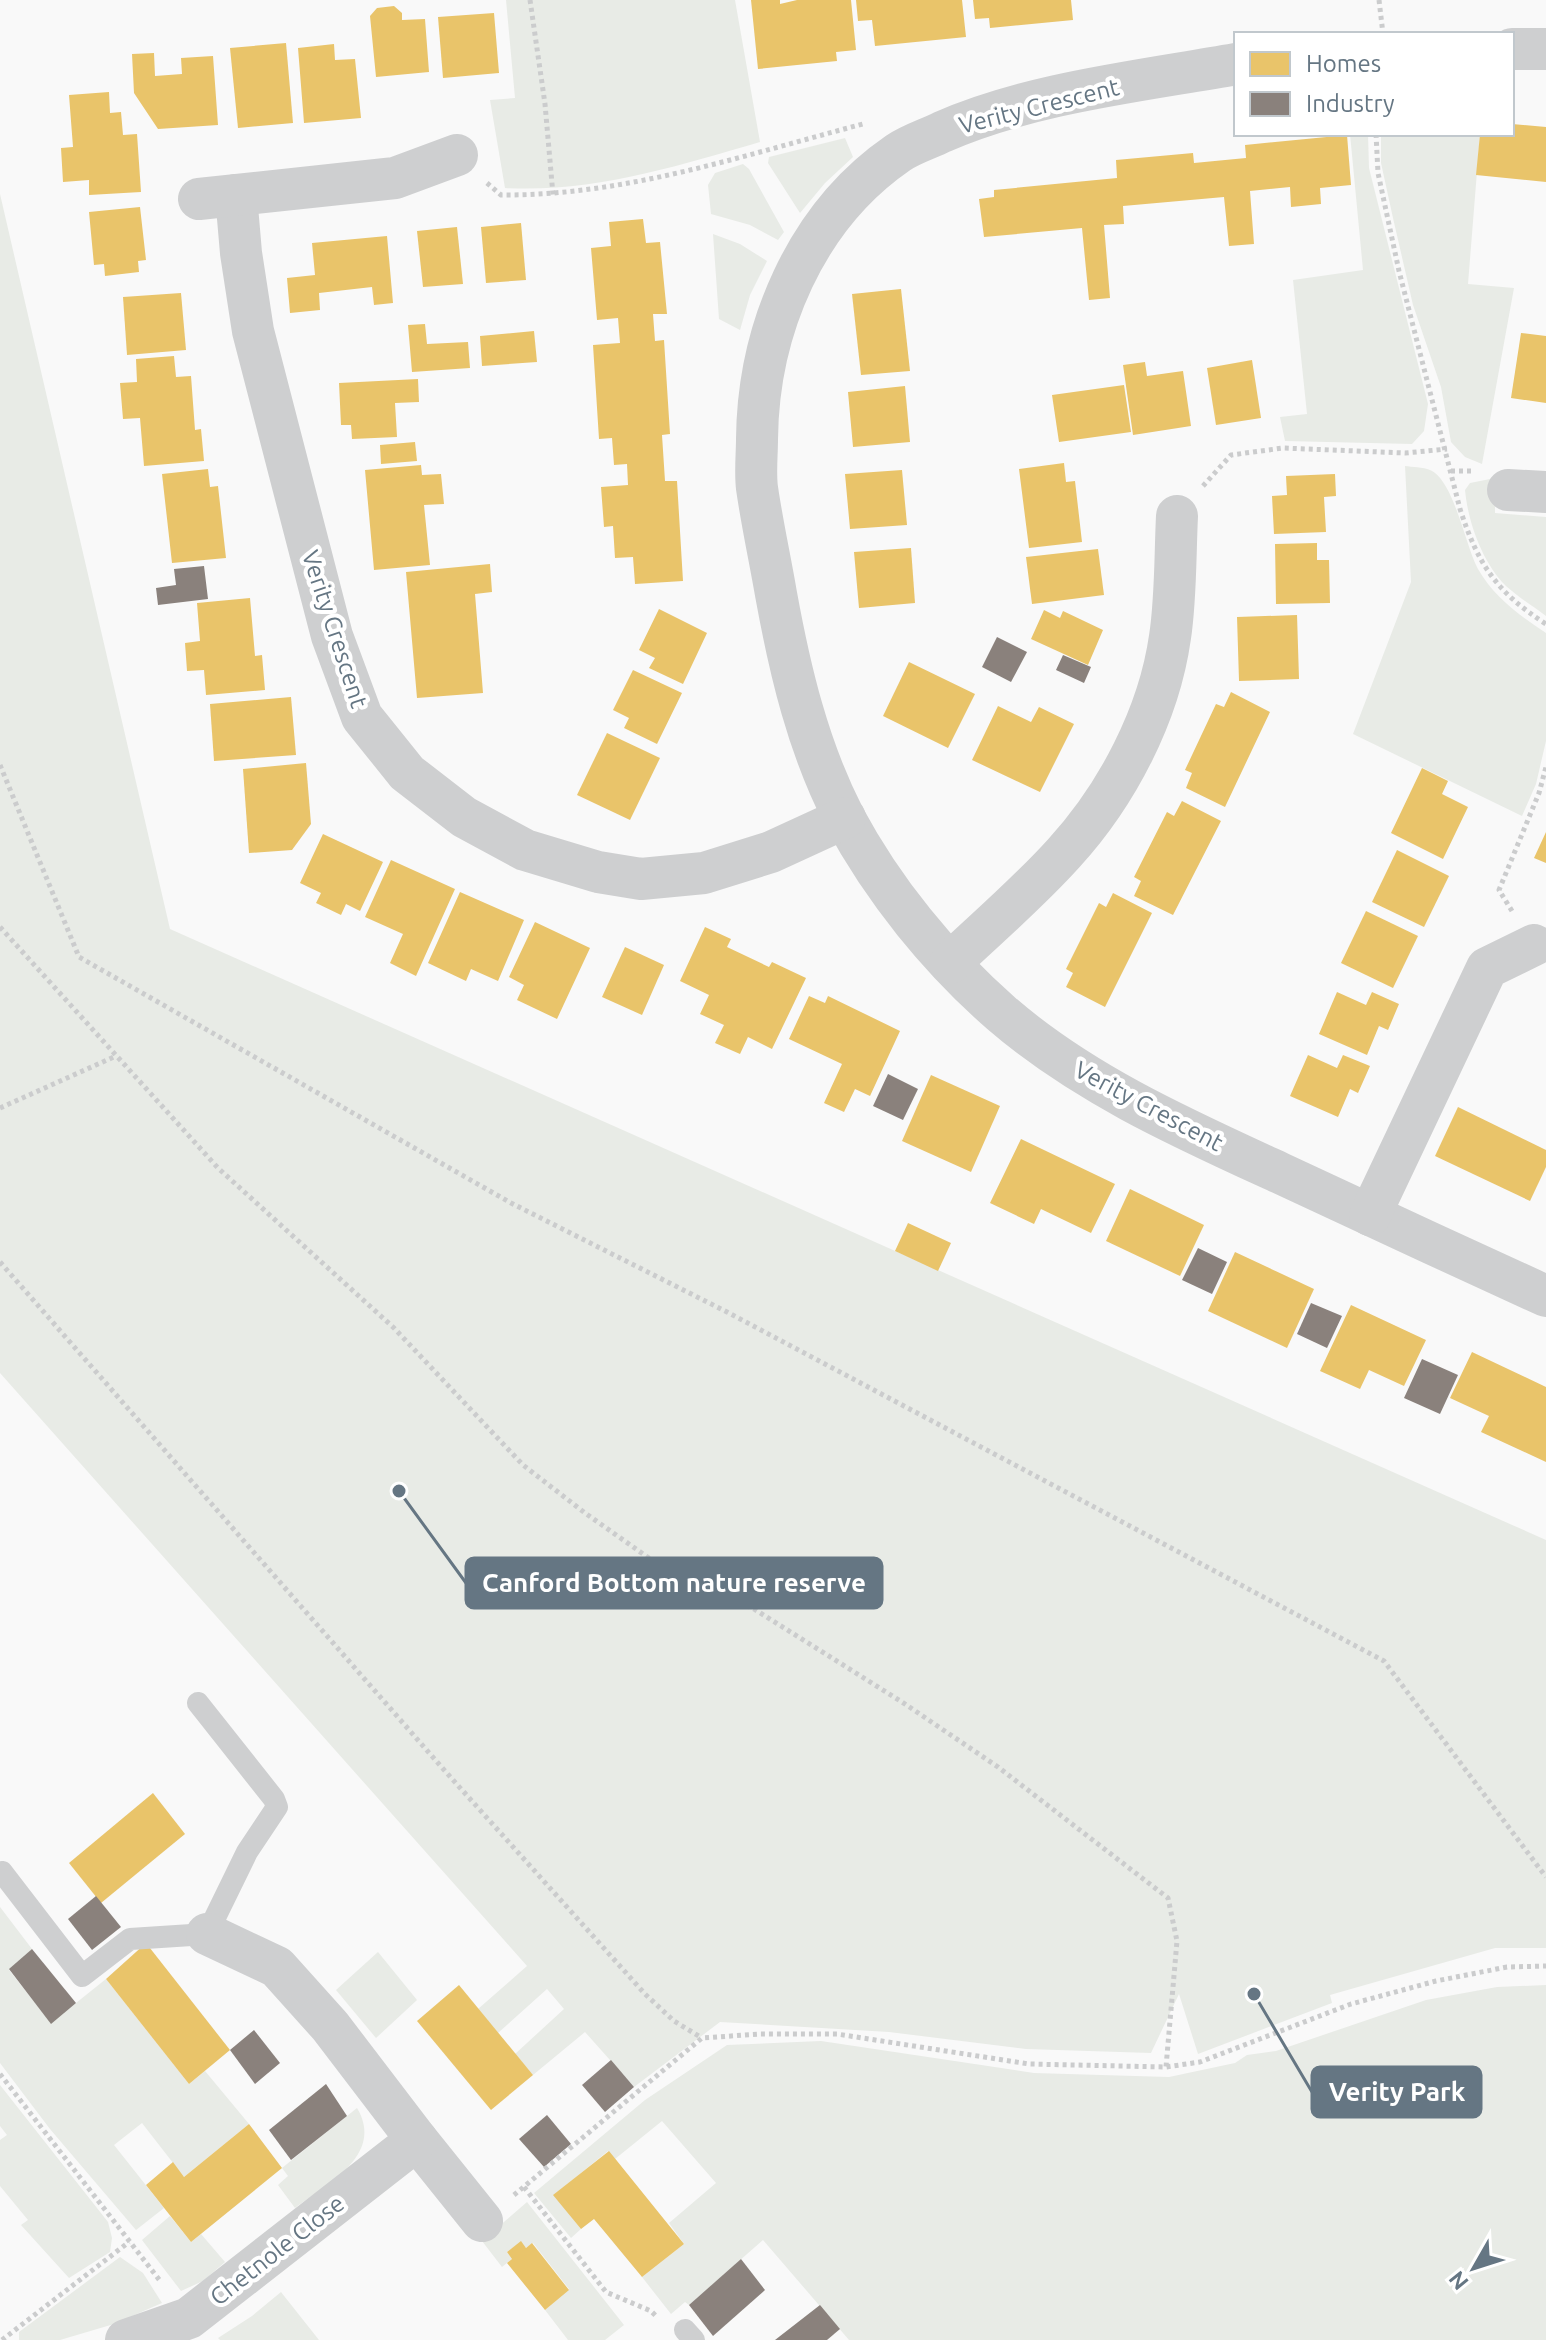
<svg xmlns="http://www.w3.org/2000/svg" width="1546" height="2340" font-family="Ubuntu,sans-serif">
	<rect width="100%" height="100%" fill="#f9f9f9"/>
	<g fill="#e8ebe6">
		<path d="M 506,0 L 735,0 L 760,142 C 678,166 592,193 505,188 L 490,100 L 515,98 Z"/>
		<path d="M 1350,134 L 1368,134 L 1369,168 L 1428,404 L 1424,431 L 1412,444 L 1285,441 L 1280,417 L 1307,414 L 1293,280 L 1363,270 Z"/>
		<path d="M 1381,134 L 1480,134 L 1468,284 L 1514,288 L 1482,464 L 1465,457 L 1451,442 L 1441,387 L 1413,305 L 1393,218 L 1381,163 Z"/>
		<path d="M 845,138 L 853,157 L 825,183 L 800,213 L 768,163 L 769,157 Z"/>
		<path d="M 743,164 L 749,169 L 784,232 L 778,240 L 750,225 L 711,214 L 708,185 L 715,173 Z"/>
		<path d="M 0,194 L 170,929 L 1546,1540 L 1546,1948 L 1495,1948 L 1330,1995 L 1332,2003 L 1198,2054 L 1179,1994 L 1151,2053 L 1026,2049 L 889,2032 L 720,2022 L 634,2087 L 585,2032 L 533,2075 L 515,2054 L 564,2009 L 547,1989 L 498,2033 L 478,2009 L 527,1966 L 0,1373 Z"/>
		<path d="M 713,234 L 740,244 L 767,261 L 750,295 L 740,330 L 719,319 Z"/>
		<path d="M 1405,466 C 1412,467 1423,467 1430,470 C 1454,480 1465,545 1478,569 C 1494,597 1520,616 1546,633 L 1546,741 L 1536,784 L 1522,816 L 1353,734 L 1411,582 Z"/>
		<path d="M 1495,478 L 1495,513 L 1546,517 L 1546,616 C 1533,606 1518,597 1506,586 C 1482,562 1468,522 1465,490 L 1470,483 Z"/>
		<path d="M 0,1907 L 32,1949 L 9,1970 L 51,2023 L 106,1979 L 189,2084 L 205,2071 L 249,2124 L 184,2177 L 142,2123 L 114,2145 L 164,2208 L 136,2230 L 50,2129 L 0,2063 Z"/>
		<path d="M 378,1952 L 417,2000 L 376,2038 L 336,1990 Z"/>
		<path d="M 1546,1985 L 1546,2340 L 849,2340 L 763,2240 L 689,2305 L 685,2302 L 671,2314 L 642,2277 L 684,2244 L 669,2223 L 716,2183 L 662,2121 L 615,2159 L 608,2151 L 554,2195 L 581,2229 L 571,2238 L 534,2193 L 645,2100 L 727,2045 L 821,2041 L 1034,2073 L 1169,2077 L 1235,2063 L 1247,2055 L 1276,2051 L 1426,2000 L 1497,1987 Z"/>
		<path d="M 0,2085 L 108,2222 L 112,2238 L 110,2252 L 69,2278 L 21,2225 L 28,2220 L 0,2186 L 0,2140 L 7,2135 L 0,2126 Z"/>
		<path d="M 357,2108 C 385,2155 327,2184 295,2208 L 278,2185 L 288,2176 L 282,2168 Z"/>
		<path d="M 527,2202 L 624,2325 L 605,2340 L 568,2340 L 545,2310 L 569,2289 L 533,2243 L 526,2248 L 521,2242 L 507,2252 L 512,2259 L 502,2267 L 482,2241 Z"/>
		<path d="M 170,2216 L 191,2242 L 201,2234 L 225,2262 L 203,2281 L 181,2291 L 142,2240 Z"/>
		<path d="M 120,2257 L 143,2273 L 162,2303 L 114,2324 L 60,2340 L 19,2340 L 19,2332 Z"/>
		<path d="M 281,2292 L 319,2340 L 220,2340 L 218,2338 L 252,2316 Z"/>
	</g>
	<g fill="#e9c46a">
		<path d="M 751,0 L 780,0 L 780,4 L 797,0 L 851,0 L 856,50 L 836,52 L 837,61 L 758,69 Z"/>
		<path d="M 856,0 L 962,0 L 966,37 L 875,46 L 872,20 L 858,21 Z"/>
		<path d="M 973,0 L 1071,0 L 1073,20 L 990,28 L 989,18 L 975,19 Z"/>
		<path d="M 394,6 L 402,13 L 402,20 L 425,19 L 429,72 L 376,77 L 370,16 L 377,8 Z"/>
		<path d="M 494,13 L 499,73 L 443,78 L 438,17 Z"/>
		<path d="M 286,43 L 293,123 L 238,128 L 230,48 Z"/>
		<path d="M 334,44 L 335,60 L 355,59 L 361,118 L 304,123 L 298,48 Z"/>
		<path d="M 154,53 L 155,76 L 182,74 L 181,58 L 213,56 L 218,125 L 158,129 L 134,93 L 132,54 Z"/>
		<path d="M 109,92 L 110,113 L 121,112 L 123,135 L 137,134 L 141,192 L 89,195 L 89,180 L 63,182 L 61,148 L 73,147 L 69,95 Z"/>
		<path d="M 1512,124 L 1546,127 L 1546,182 L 1476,175 L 1480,134 L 1512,134 Z"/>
		<path d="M 1347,135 L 1351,185 L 1320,188 L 1321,204 L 1291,207 L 1290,187 L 1250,191 L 1254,244 L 1229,246 L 1224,197 L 1123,206 L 1124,224 L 1104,225 L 1110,298 L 1089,300 L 1082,228 L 984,237 L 979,199 L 994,197 L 994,190 L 1117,178 L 1116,160 L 1193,153 L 1194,163 L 1246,158 L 1245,145 Z"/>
		<path d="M 140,207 L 146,260 L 138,261 L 139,272 L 105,276 L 104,264 L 94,265 L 89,212 Z"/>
		<path d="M 643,219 L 646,243 L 660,242 L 667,314 L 653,314 L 655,341 L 664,340 L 670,434 L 662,435 L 665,481 L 677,481 L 683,581 L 635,584 L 633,557 L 615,558 L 613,526 L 604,527 L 601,487 L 628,485 L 627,464 L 614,465 L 612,438 L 599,439 L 593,345 L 620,343 L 618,318 L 597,320 L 591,248 L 611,246 L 609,222 Z"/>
		<path d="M 521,223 L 526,280 L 486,283 L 481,227 Z"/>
		<path d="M 457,227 L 463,284 L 423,287 L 417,231 Z"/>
		<path d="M 387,236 L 393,303 L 374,305 L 372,287 L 319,293 L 320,310 L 290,313 L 287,278 L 315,275 L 312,243 Z"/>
		<path d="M 901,289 L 910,371 L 861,375 L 852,294 Z"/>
		<path d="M 181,293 L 186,350 L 127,355 L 123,297 Z"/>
		<path d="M 425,324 L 427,344 L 468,342 L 470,368 L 412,372 L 408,325 Z"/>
		<path d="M 534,331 L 537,362 L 482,366 L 480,336 Z"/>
		<path d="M 1521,333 L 1546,336 L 1546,403 L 1511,398 Z"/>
		<path d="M 174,356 L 176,377 L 191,376 L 195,430 L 201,429 L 204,461 L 144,466 L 140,418 L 123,419 L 120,383 L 137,382 L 136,359 Z"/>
		<path d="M 1252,360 L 1261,418 L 1216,425 L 1207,368 Z"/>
		<path d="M 1145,362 L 1147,376 L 1183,371 L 1191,426 L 1133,435 L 1123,365 Z"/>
		<path d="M 418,379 L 419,402 L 395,403 L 397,437 L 352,439 L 351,425 L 341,425 L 339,383 Z"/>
		<path d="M 1124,385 L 1131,432 L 1059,442 L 1052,395 Z"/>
		<path d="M 905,386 L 910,442 L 853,447 L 848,392 Z"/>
		<path d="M 415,442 L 417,461 L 381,464 L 380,445 Z"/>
		<path d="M 1064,463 L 1066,482 L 1075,481 L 1082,542 L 1029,548 L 1019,469 Z"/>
		<path d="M 421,465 L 422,475 L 441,474 L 444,504 L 424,505 L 430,565 L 374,570 L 365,470 Z"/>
		<path d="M 208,469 L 210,487 L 218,486 L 226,558 L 172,563 L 162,474 Z"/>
		<path d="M 902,470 L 907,525 L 850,529 L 845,474 Z"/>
		<path d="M 1335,474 L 1336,496 L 1324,497 L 1326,532 L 1274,534 L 1272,496 L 1287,495 L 1286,476 Z"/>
		<path d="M 1317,543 L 1317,560 L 1329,560 L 1330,603 L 1276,604 L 1275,544 Z"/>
		<path d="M 911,548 L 915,603 L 859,608 L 854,552 Z"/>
		<path d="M 1098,549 L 1104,595 L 1032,604 L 1026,557 Z"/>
		<path d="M 490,564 L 492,592 L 475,594 L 483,693 L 417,698 L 406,572 Z"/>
		<path d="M 250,598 L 255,656 L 262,655 L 265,690 L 206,695 L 204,670 L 187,671 L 185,643 L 200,641 L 197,603 Z"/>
		<path d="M 659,609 L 707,633 L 683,684 L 649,668 L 655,658 L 639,650 Z"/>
		<path d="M 1044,610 L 1060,618 L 1063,611 L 1103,630 L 1088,665 L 1031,639 Z"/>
		<path d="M 1297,615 L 1299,679 L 1239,681 L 1237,617 Z"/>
		<path d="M 909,662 L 975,694 L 948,748 L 883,716 Z"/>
		<path d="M 633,670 L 682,693 L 657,744 L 624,728 L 629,718 L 613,710 Z"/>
		<path d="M 1231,692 L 1270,712 L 1225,807 L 1186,788 L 1192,773 L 1185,770 L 1216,704 L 1224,707 Z"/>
		<path d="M 291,697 L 296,755 L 214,761 L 210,704 Z"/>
		<path d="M 998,706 L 1031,722 L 1039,707 L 1074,724 L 1040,792 L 972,760 Z"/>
		<path d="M 607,733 L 660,758 L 630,820 L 577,795 Z"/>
		<path d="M 306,763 L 311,824 L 292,850 L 249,853 L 243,769 Z"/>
		<path d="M 1422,768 L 1448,781 L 1442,794 L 1468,807 L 1443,859 L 1391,833 Z"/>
		<path d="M 1182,801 L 1221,821 L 1173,915 L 1134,896 L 1141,881 L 1134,877 L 1167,812 L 1174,816 Z"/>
		<path d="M 1546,832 L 1546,863 L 1534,858 Z"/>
		<path d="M 323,834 L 383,862 L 360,911 L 346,904 L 341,915 L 316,903 L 321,893 L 300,883 Z"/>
		<path d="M 1397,850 L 1449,876 L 1424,927 L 1372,902 Z"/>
		<path d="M 391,860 L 455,889 L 416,976 L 390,963 L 403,934 L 365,917 Z"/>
		<path d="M 460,892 L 524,920 L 498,981 L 471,969 L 466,981 L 428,963 Z"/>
		<path d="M 1113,893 L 1152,913 L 1105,1007 L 1066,987 L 1073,973 L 1066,969 L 1099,903 L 1106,907 Z"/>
		<path d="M 1366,911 L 1418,936 L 1393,988 L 1341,963 Z"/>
		<path d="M 535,922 L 590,948 L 557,1019 L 517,1000 L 524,985 L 509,977 Z"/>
		<path d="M 705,927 L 731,939 L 727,947 L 769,967 L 772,962 L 806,978 L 772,1049 L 748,1037 L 740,1054 L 715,1043 L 724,1025 L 700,1014 L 709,995 L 680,981 Z"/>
		<path d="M 625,947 L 664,965 L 642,1015 L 602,997 Z"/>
		<path d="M 1337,992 L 1366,1005 L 1372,992 L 1399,1004 L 1388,1030 L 1379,1026 L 1367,1055 L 1319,1034 Z"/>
		<path d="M 809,996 L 825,1003 L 828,996 L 900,1031 L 870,1096 L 855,1089 L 844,1112 L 824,1103 L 842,1064 L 789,1039 Z"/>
		<path d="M 1308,1055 L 1337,1068 L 1343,1055 L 1370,1066 L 1358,1093 L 1350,1089 L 1338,1117 L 1290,1096 Z"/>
		<path d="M 931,1075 L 1000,1106 L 971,1172 L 902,1141 Z"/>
		<path d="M 1458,1107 L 1546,1150 L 1546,1167 L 1530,1201 L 1435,1156 Z"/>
		<path d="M 1021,1139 L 1115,1184 L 1091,1233 L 1041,1209 L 1034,1224 L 990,1203 Z"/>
		<path d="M 1130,1189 L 1204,1225 L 1180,1276 L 1106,1241 Z"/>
		<path d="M 908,1223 L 951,1243 L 938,1271 L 895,1251 Z"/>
		<path d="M 1235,1252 L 1314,1289 L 1287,1348 L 1208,1311 Z"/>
		<path d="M 1351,1305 L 1426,1340 L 1404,1386 L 1369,1370 L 1360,1389 L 1320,1371 Z"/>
		<path d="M 1472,1352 L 1546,1387 L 1546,1462 L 1481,1432 L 1489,1416 L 1450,1398 Z"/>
		<path d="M 153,1793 L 185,1834 L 101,1903 L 69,1863 Z"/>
		<path d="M 146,1943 L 230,2050 L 189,2084 L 106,1979 Z"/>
		<path d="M 459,1985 L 533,2075 L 491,2110 L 417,2021 Z"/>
		<path d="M 249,2124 L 282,2168 L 191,2242 L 146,2185 L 173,2162 L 184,2177 Z"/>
		<path d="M 609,2151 L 684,2244 L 642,2277 L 594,2219 L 581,2229 L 553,2195 Z"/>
		<path d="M 521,2241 L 526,2248 L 532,2243 L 569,2290 L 545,2310 L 507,2263 L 512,2259 L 507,2252 Z"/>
	</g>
	<g fill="#8a817c">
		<path d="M 204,566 L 208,599 L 158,605 L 156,588 L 176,585 L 174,569 Z"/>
		<path d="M 997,637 L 1027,652 L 1011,682 L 982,667 Z"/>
		<path d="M 1063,655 L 1091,667 L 1084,683 L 1056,670 Z"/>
		<path d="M 888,1074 L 918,1089 L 903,1120 L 873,1106 Z"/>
		<path d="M 1198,1248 L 1227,1262 L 1212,1294 L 1182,1280 Z"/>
		<path d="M 1311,1303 L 1342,1316 L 1327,1348 L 1297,1334 Z"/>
		<path d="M 1422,1359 L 1458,1375 L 1440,1414 L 1404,1398 Z"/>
		<path d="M 96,1896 L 121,1927 L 92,1950 L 68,1919 Z"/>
		<path d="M 32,1949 L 76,2003 L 51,2024 L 9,1969 Z"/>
		<path d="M 254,2030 L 280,2063 L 255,2084 L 230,2050 Z"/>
		<path d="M 611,2060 L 634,2087 L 605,2112 L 582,2085 Z"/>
		<path d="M 326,2084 L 347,2116 L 291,2160 L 269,2130 Z"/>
		<path d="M 547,2115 L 571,2144 L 544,2167 L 519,2139 Z"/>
		<path d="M 741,2259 L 765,2290 L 713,2336 L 689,2305 Z"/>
		<path d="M 820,2305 L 840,2329 L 827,2340 L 775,2340 Z"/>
	</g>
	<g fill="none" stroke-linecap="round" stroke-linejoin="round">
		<g stroke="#cbcccd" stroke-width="5" stroke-dasharray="4 4" stroke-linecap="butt">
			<path d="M 530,0 L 545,104 L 553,195"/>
			<path d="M 1379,0 L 1383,34"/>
			<path d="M 1376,134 L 1378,173 L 1399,271 L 1460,509 C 1478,564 1496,592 1546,624"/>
			<path d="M 487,183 L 501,195 C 625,196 744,155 863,124"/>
			<path d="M 1451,471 L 1472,471"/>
			<path d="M 1203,486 L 1231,455 L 1283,448 L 1405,453 L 1447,449"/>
			<path d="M 0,765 L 79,957 L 511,1203 L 727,1312 L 1384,1661 L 1546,1877"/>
			<path d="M 1512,911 L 1499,890 L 1539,793 L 1546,767"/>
			<path d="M 0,927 L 218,1168 L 394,1328 L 523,1465 L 585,1513 L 663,1568 L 754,1609 L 902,1702 L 998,1767 L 1168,1898 L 1177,1941 L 1166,2067"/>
			<path d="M 0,1108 L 116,1056"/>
			<path d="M 0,1262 L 445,1771 L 645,1994 L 674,2021 L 702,2038"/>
			<path d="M 0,2074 L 161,2282"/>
			<path d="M 524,2187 L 606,2292 L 651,2311 L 657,2317"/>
			<path d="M 514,2195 L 702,2038 L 760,2034 L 837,2034 L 1029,2064 L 1166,2067 L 1200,2062 L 1351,2004 L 1436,1981 L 1507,1967 L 1546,1966"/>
			<path d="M 2,2340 L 129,2242"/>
		</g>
		<g stroke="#cecfd0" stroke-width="22">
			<path d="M 2,1872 L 82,1976 L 130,1939 L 207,1934 L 247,1852 L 277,1807 L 274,1799 L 198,1703"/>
			<path d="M 685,2330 L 694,2340"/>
		</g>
		<g stroke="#cecfd0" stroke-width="42">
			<path d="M 1512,49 L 1546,49"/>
			<path d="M 1236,64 C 1141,81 1030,93 942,132 C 928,139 911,144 898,153 C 805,217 758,330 757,439 C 757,455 755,472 757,488 C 762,523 770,559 776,594 C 790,671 808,747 844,817 C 883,890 939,959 1002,1014 C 1083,1084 1184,1129 1280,1173 C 1369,1215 1457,1255 1546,1296"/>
			<path d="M 236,195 L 241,253 L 253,331 L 332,636 L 362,717 L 407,773 L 464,817 L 525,850 L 598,872 L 641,879 L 704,873 L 771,852 L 845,818"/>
			<path d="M 199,199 L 395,178 L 457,155"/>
			<path d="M 1508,490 L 1546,492"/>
			<path d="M 950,963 C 988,927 1029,892 1064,853 C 1117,795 1159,715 1170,637 C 1176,598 1175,556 1177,516"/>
			<path d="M 1370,1215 L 1487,968 L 1534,945"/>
			<path d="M 417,2140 L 482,2221"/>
			<path d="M 126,2340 L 189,2318 L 417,2140 L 330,2026 L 277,1967 L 207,1934"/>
		</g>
	</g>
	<g text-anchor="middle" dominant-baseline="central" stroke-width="8" stroke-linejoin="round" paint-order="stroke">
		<g font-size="24" fill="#657683" stroke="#fff">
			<text transform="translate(1039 106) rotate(-14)">Verity Crescent</text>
			<text transform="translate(335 629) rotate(72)">Verity Crescent</text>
			<text transform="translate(1149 1106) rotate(28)">Verity Crescent</text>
			<text transform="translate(277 2250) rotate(-38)">Chetnole Close</text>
		</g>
	</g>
	<path fill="none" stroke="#657683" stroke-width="3" d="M399 1491L466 1583M1254 1994L1312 2092"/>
	<g fill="#657683" stroke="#fff" stroke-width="3">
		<circle cx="399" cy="1491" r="8"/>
		<circle cx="1254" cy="1994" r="8"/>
	</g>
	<g fill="#657683" stroke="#657683" stroke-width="3">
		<rect x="466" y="1558" width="416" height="50" rx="8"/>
		<rect x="1312" y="2067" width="169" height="50" rx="8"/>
	</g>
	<g font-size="26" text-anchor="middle" font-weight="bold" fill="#fff">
		<text x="674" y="1592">Canford Bottom nature reserve</text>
		<text x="1397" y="2101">Verity Park</text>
	</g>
	<rect x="1234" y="32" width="280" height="104" fill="#ffffff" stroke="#c1c8cd" stroke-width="2"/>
	<rect x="1250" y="52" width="40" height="24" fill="#e9c46a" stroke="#c1c8cd" stroke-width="2"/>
	<text x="1306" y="72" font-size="24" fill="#657683">Homes</text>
	<rect x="1250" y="92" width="40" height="24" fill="#8a817c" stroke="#c1c8cd" stroke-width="2"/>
	<text x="1306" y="112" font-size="24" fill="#657683">Industry</text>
	<g transform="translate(1474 2268) rotate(231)" stroke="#ffffff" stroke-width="6" paint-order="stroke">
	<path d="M0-6L14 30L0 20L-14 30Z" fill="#657683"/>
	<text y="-12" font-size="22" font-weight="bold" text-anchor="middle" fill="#657683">N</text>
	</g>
</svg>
